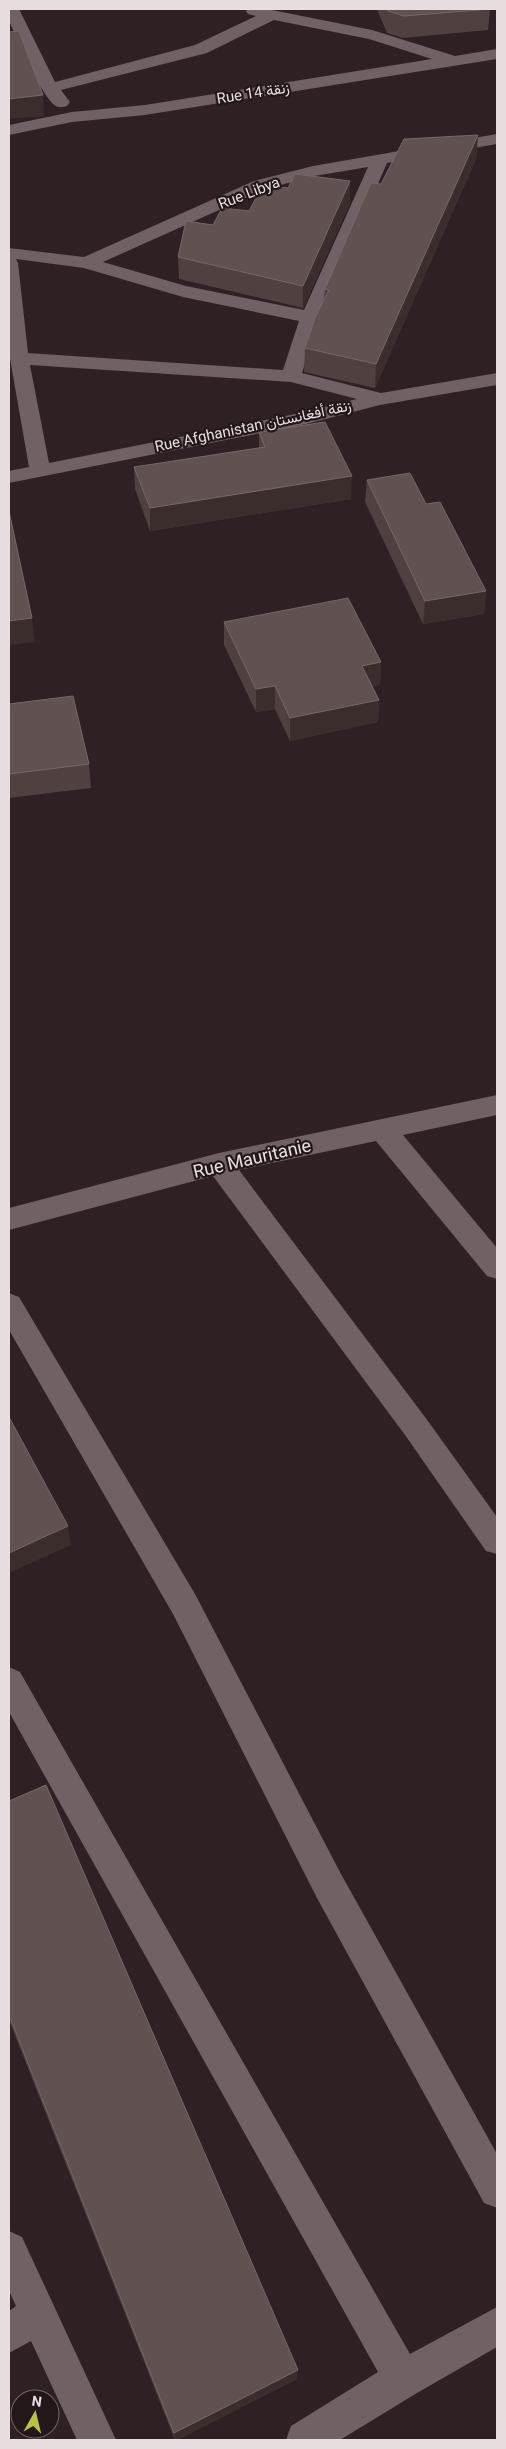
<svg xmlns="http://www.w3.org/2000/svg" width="506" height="2449" font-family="Roboto,Vazirmatn,sans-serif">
	<rect width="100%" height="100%" fill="#2e2023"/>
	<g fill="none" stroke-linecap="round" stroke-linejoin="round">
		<g fill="#716064" fill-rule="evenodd">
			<path d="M 9,9 L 19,9 L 55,82 L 195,45 L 256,16 L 248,14 L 246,11 L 247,9 L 267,9 L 372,30 L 455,56 L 497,49 L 497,59 L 145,115 L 72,122 L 9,135 L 9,125 L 72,112 L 145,105 L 432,59 L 369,39 L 274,20 L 207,53 L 61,90 L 70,102 L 67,106 C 63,107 59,108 56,106 C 42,98 17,38 9,21 Z"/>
			<path d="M 497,134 L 497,144 L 387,163 L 320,317 L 302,373 L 381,393 L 497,373 L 497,385 L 380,405 L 306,424 L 9,483 L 9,471 L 29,467 L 9,353 L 9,248 L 84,257 L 254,181 L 313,166 ZM 368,167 L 304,310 L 186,286 L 103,262 L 266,189 L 314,176 ZM 16,259 L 84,268 L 183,297 L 299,321 L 283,370 L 28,353 L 18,263 ZM 30,365 L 291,382 L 357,399 L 305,412 L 49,463 Z"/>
			<path d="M 497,1095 L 497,1115 L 403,1135 L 497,1248 L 497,1279 L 487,1276 L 376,1141 L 239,1170 L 425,1417 L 497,1517 L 497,1554 L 486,1551 L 405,1435 L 213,1176 L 9,1230 L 9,1208 L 219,1153 Z"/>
			<path d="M 9,1293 L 19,1297 L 195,1594 L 341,1874 L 497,2154 L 497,2208 L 484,2203 L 317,1898 L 173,1614 L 9,1330 Z"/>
			<path d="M 9,1667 L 20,1672 L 410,2354 L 497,2307 L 497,2347 L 417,2393 L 340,2440 L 286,2440 L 291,2426 L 378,2372 L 9,1712 Z"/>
			<path d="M 9,2231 L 22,2237 L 116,2440 L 77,2440 L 31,2341 L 9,2353 L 9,2311 L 16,2306 L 9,2291 Z"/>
		</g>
	</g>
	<g fill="#504140">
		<path d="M 377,9 L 490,9 L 488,30 L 403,38 L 387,33 Z"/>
		<path d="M 478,135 L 476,159 L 375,388 L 304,372 L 305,348 L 324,298 L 325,289 L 381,184 Z"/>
		<path d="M 350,181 L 350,203 L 303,308 L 179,279 L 178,257 L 213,225 L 249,211 L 288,188 Z"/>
		<path d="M 259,432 L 351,499 L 150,531 L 135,489 L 134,467 L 259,448 Z"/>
		<path d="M 367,480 L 426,504 L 486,591 L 484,614 L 423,624 L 365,502 Z"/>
		<path d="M 224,622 L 381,662 L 380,685 L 372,686 L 379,700 L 378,722 L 290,741 L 275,709 L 256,712 L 224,645 Z"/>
		<path d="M 9,704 L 89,764 L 91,788 L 9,798 Z"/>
		<path d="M 9,1801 L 297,2379 L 177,2440 L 175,2440 L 9,2020 Z"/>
	</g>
	<g fill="#3c2d2d">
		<path d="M 43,95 L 44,116 L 9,119 L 9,99 Z"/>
		<path d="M 478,135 L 476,159 L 375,388 L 376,364 Z"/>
		<path d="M 350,181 L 350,203 L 303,308 L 303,286 Z"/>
		<path d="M 352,476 L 351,499 L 150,531 L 150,508 Z"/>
		<path d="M 486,591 L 484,614 L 423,624 L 425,601 Z"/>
		<path d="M 32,618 L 35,642 L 9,645 L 9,621 Z"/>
		<path d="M 381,662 L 380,685 L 360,688 L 362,666 Z"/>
		<path d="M 275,686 L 275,709 L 256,712 L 256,689 Z"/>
		<path d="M 379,700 L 378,722 L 290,741 L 290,718 Z"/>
		<path d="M 68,1526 L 71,1545 L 9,1573 L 9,1553 Z"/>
		<path d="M 298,2370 L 297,2379 L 177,2440 L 175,2440 L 174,2433 Z"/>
	</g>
	<g fill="#615251" stroke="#766868">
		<path d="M 387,9 L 490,9 L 404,16 L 388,11 Z"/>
		<path d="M 19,31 L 43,95 L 9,99 L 9,32 Z"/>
		<path d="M 478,135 L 376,364 L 305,348 L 315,318 L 329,290 L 325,289 L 371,183 L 381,184 L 404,139 Z"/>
		<path d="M 295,174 L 350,181 L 303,286 L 178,257 L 186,221 L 213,225 L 222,208 L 249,211 L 263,185 L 288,188 Z"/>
		<path d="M 325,422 L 352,476 L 150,508 L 134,467 L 265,447 L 259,432 Z"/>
		<path d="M 410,473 L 426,504 L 440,502 L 486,591 L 425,601 L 367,480 Z"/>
		<path d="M 9,511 L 32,618 L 9,621 Z"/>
		<path d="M 348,598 L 381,662 L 362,666 L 379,700 L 290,718 L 275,686 L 256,689 L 224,622 Z"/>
		<path d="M 73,696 L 89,764 L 9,774 L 9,704 Z"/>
		<path d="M 9,1417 L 68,1526 L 9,1553 Z"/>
		<path d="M 46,1785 L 298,2370 L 174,2433 L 9,2015 L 9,1801 Z"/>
	</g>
	<g text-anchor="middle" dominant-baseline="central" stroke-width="4.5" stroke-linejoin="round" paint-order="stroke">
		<g font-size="15" fill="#e8dee0" stroke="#24171a">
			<text transform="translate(253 93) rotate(-9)">Rue 14 زنقة</text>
			<text transform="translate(249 193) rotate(-21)">Rue Libya</text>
			<text transform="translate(253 426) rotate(-12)">Rue Afghanistan زنقة أفغانستان</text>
		</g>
		<g font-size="18" fill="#e8dee0" stroke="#24171a">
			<text transform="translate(252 1158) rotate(-13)">Rue Mauritanie</text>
		</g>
	</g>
	<rect width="506" height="2449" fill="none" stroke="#e8dee0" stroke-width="20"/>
	<g transform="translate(35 2414) rotate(8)"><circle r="24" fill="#24171a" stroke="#726769"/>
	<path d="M0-4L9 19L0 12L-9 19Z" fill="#b7c148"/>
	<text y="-8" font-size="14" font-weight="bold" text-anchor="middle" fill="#e8dee0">N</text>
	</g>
</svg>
